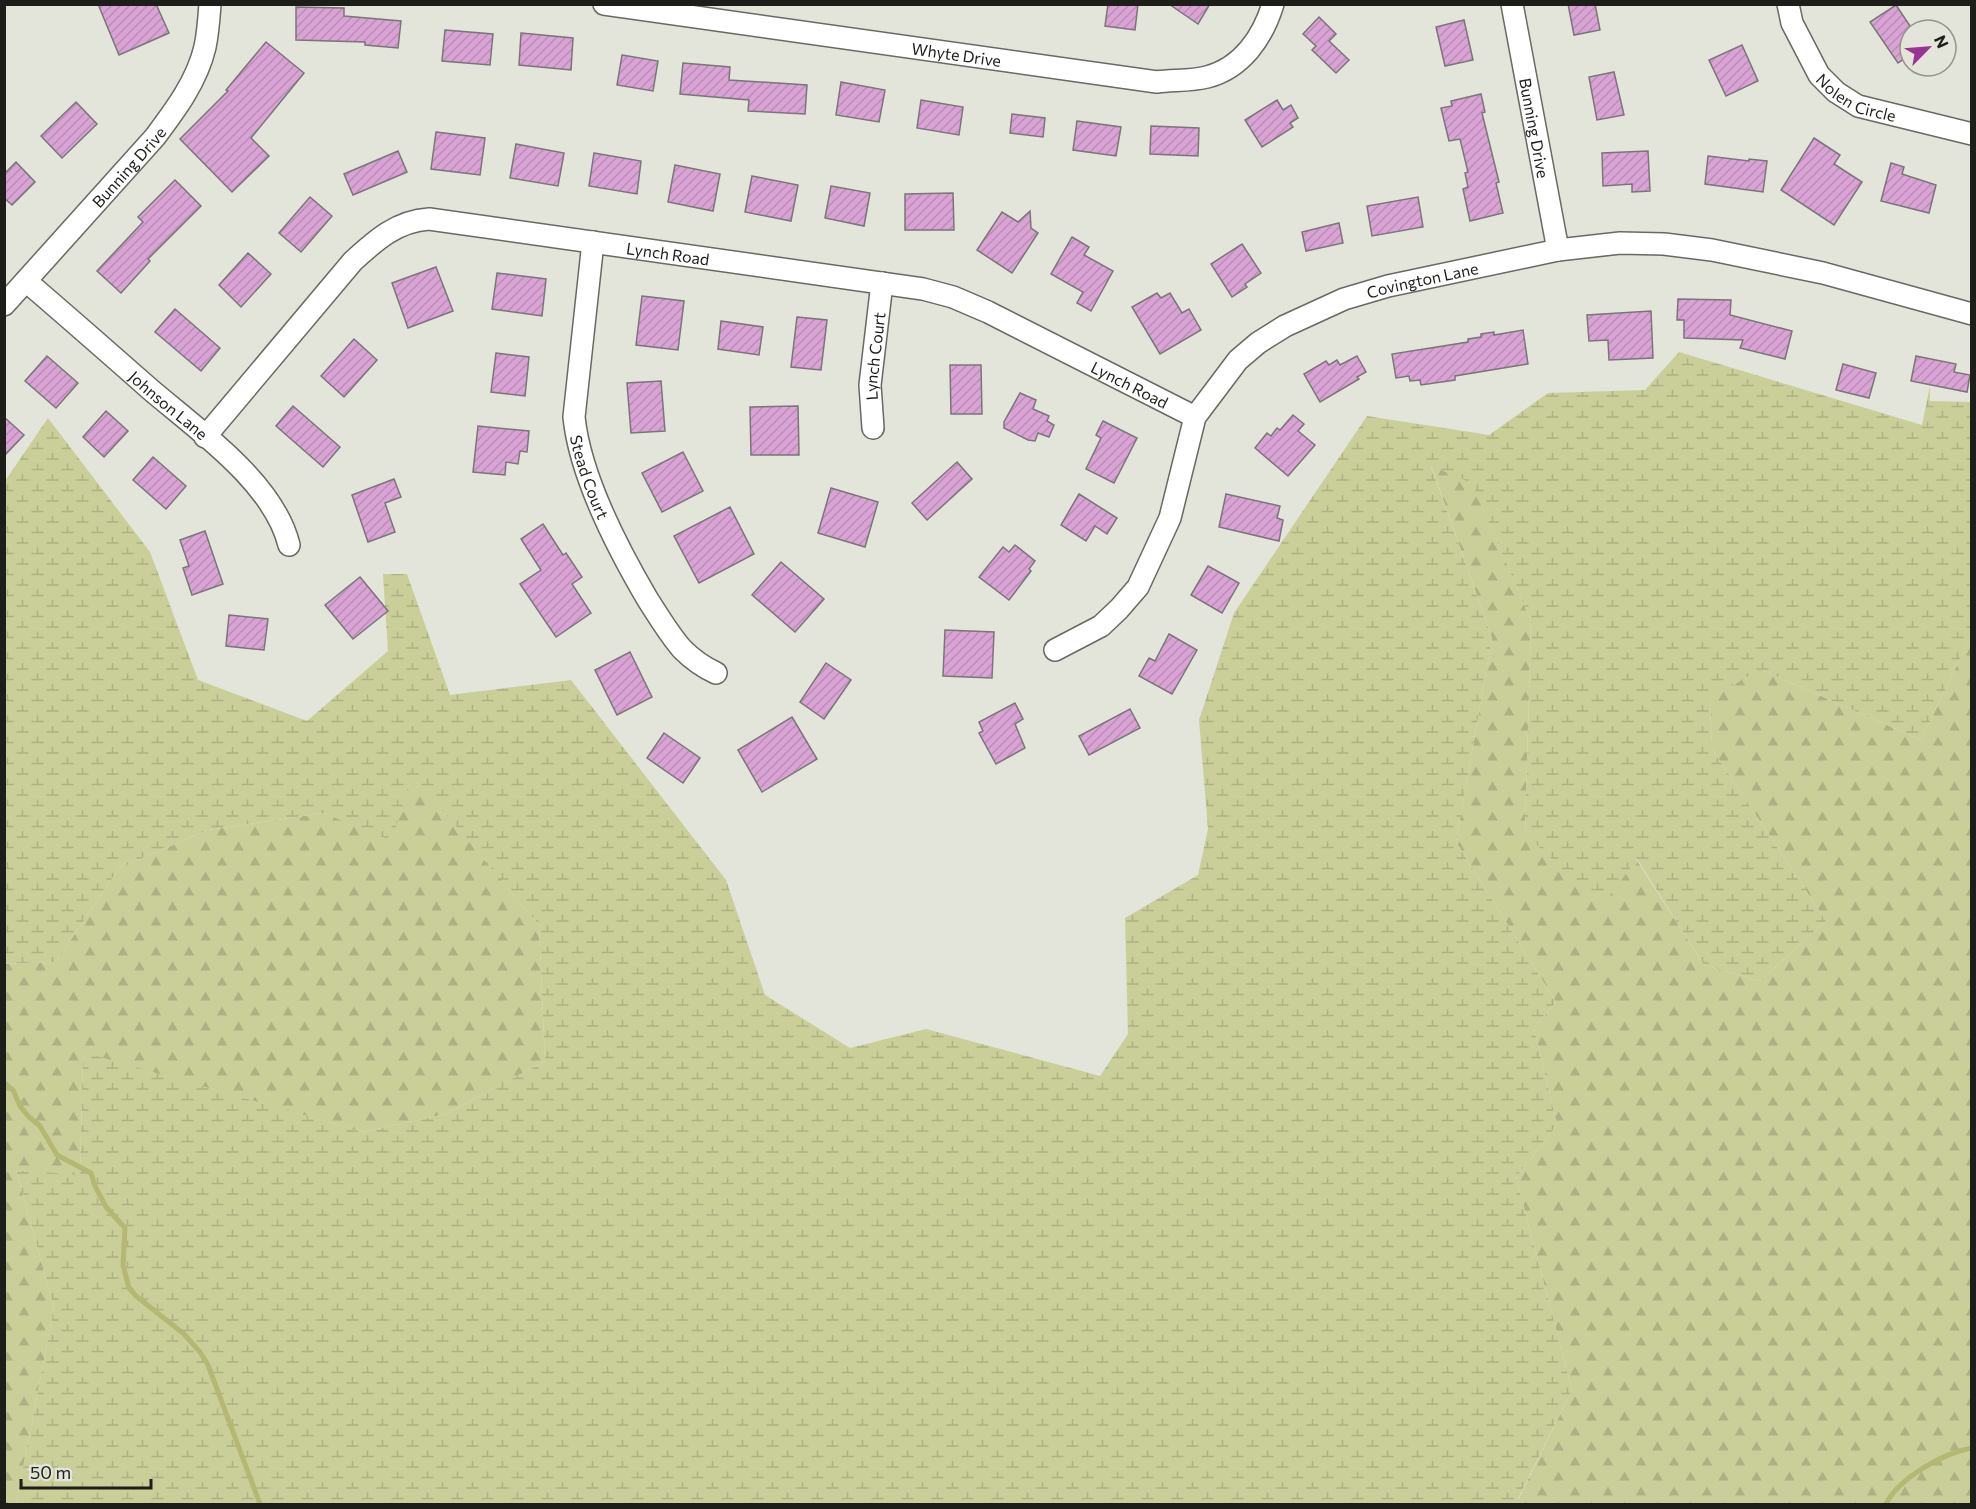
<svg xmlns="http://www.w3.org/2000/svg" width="1976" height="1509" font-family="Commissioner,sans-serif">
	<defs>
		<pattern id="forest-firs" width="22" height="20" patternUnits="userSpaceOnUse" patternTransform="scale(1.5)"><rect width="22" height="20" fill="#cacf99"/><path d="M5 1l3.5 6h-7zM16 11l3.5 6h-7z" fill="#adb183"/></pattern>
		<pattern id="wetland-marsh" width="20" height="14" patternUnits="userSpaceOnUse" patternTransform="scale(1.5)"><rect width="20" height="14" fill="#cacf99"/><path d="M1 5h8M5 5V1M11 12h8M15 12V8" fill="none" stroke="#adb183"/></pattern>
		<pattern id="building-hatch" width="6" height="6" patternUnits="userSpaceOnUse" patternTransform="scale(1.5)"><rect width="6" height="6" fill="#daa3d5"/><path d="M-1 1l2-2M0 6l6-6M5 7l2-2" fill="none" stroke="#bb8cb6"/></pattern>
	</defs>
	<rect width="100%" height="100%" fill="#e3e4da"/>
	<g fill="url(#forest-firs)">
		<path d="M 1431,465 L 1472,482 L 1531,621 L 1525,834 L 1636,859 L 1704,965 L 1760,981 L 1826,921 L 1712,749 L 1710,698 L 1760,669 L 1921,740 L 1971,636 L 1971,1504 L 1509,1504 L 1518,1500 L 1572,1390 L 1516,1177 L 1557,1125 L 1534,1028 L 1556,1002 L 1456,842 L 1492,638 Z"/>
		<path d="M 412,773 L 539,925 L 545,1061 L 446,1114 L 363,1132 L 83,1053 L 80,1176 L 16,1170 L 54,1308 L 16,1504 L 5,1504 L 5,964 L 56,962 L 119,868 L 208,830 L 324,813 L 392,840 Z"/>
	</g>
	<path fill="url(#wetland-marsh)" d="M 1679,352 L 1922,425 L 1930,386 L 1930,401 L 1971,402 L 1971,636 L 1921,740 L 1760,669 L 1710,699 L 1712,749 L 1826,921 L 1760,981 L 1704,965 L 1637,859 L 1602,906 L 1525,834 L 1531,621 L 1472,483 L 1431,466 L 1492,638 L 1456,842 L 1556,1002 L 1534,1028 L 1557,1125 L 1516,1177 L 1572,1390 L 1517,1501 L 1509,1504 L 16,1504 L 54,1308 L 16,1170 L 80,1175 L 83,1052 L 363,1132 L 446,1114 L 545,1061 L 539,925 L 412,774 L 392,841 L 324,813 L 208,830 L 119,868 L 56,962 L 5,964 L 5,481 L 48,418 L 150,552 L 198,680 L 307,721 L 388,651 L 383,574 L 407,574 L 450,695 L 571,680 L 726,880 L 765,995 L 850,1048 L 926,1029 L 1100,1076 L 1128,1034 L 1125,918 L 1198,875 L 1208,829 L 1199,720 L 1234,613 L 1367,416 L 1489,435 L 1548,393 L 1645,390 Z"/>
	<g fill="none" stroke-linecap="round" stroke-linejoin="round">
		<g stroke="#b4b872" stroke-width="5">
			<path d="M 4,1083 L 13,1090 L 20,1106 L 28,1116 L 40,1126 L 57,1155 L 91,1173 L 95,1186 L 106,1207 L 125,1228 L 123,1265 L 129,1288 L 136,1296 L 184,1334 L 200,1352 L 208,1365 L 260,1504"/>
			<path d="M 1886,1504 C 1899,1478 1943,1453 1972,1448"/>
		</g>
	</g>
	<g fill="url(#building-hatch)" stroke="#7b747a" stroke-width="1.5">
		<path d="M 98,4 L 156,4 L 169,33 L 119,55 Z"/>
		<path d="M 1108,4 L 1138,4 L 1135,30 L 1105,26 Z"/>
		<path d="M 1169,4 L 1210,4 L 1198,24 Z"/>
		<path d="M 1568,4 L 1595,4 L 1600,30 L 1574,35 Z"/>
		<path d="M 1896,5 L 1910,26 L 1910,55 L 1898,63 L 1870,22 Z"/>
		<path d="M 296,7 L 344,8 L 344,16 L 401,21 L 398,48 L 365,45 L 365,42 L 296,40 Z"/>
		<path d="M 1319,17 L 1336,34 L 1329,41 L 1349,60 L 1336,73 L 1312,50 L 1316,46 L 1303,34 Z"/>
		<path d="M 1464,20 L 1473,60 L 1445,66 L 1436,27 Z"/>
		<path d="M 445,30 L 493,34 L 490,65 L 442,61 Z"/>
		<path d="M 521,33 L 573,38 L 571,70 L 519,65 Z"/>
		<path d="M 266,42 L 304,73 L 251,138 L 269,156 L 232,192 L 180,139 L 228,91 L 226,90 Z"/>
		<path d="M 1742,45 L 1758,81 L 1726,96 L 1709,60 Z"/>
		<path d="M 622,55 L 658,61 L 653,91 L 617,85 Z"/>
		<path d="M 683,63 L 730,67 L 729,80 L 807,85 L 805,114 L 748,111 L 749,100 L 680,94 Z"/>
		<path d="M 1614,72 L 1624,115 L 1597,120 L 1589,77 Z"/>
		<path d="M 841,82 L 885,90 L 879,122 L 836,115 Z"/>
		<path d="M 1481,94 L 1485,112 L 1482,113 L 1499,182 L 1496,183 L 1503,213 L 1470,221 L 1463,189 L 1468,187 L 1465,173 L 1468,172 L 1460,139 L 1449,141 L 1441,108 L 1452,106 L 1451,101 Z"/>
		<path d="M 921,100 L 963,107 L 959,135 L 917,128 Z"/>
		<path d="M 1277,100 L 1283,110 L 1291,105 L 1298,118 L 1290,123 L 1293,127 L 1262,147 L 1245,120 Z"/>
		<path d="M 76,102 L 97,124 L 62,158 L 41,136 Z"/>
		<path d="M 1012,114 L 1045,118 L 1043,137 L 1010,133 Z"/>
		<path d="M 1077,121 L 1121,127 L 1116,156 L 1073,150 Z"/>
		<path d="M 1151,126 L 1199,128 L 1198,156 L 1150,154 Z"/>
		<path d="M 436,132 L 485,138 L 480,175 L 431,169 Z"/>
		<path d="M 1814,138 L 1840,155 L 1834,164 L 1862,182 L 1834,225 L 1781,190 Z"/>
		<path d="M 516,144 L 564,153 L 558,186 L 510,178 Z"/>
		<path d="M 398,151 L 407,172 L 353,195 L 344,174 Z"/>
		<path d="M 1648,151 L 1650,191 L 1632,192 L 1632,184 L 1603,186 L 1602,153 Z"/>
		<path d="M 594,153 L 641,161 L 637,194 L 589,186 Z"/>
		<path d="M 1708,156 L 1749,161 L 1749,159 L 1767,161 L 1763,192 L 1705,184 Z"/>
		<path d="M 16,162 L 35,182 L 12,205 L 4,198 L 4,174 Z"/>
		<path d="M 1891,163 L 1904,167 L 1902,174 L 1936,185 L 1929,213 L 1881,201 Z"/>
		<path d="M 675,165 L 720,174 L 713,211 L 668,202 Z"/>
		<path d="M 752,176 L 798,185 L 791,221 L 745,212 Z"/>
		<path d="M 175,180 L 201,206 L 148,259 L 150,261 L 121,293 L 97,271 L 143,222 L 138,217 Z"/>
		<path d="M 831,186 L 870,193 L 864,226 L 825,218 Z"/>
		<path d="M 953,193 L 954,230 L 905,230 L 905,194 Z"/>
		<path d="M 310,197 L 332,216 L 301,252 L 279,233 Z"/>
		<path d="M 1418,197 L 1423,227 L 1372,236 L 1367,206 Z"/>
		<path d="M 1030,211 L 1031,228 L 1038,233 L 1012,273 L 977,250 L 1002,212 L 1018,222 Z"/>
		<path d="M 1339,223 L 1343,243 L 1306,251 L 1302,232 Z"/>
		<path d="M 1072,237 L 1089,247 L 1084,255 L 1113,271 L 1091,311 L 1077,303 L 1083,292 L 1051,274 Z"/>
		<path d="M 1242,244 L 1261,273 L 1245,284 L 1247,287 L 1232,297 L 1211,264 Z"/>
		<path d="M 248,253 L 271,274 L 241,307 L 219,285 Z"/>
		<path d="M 436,267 L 453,311 L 408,328 L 392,283 Z"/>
		<path d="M 497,273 L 546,279 L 542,316 L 492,309 Z"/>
		<path d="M 1157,293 L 1161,298 L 1170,293 L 1182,313 L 1189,309 L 1201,330 L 1160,354 L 1132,307 Z"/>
		<path d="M 642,296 L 684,301 L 678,350 L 636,345 Z"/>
		<path d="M 1678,299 L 1731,300 L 1730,315 L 1792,331 L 1785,359 L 1740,348 L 1743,340 L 1684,338 L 1684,320 L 1677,320 Z"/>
		<path d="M 175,309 L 220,348 L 201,371 L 155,332 Z"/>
		<path d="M 1651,311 L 1653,358 L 1609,360 L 1608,340 L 1589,341 L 1587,315 Z"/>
		<path d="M 797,317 L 827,320 L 821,370 L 791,367 Z"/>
		<path d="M 721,321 L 763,327 L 759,355 L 718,349 Z"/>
		<path d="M 1523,330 L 1528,364 L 1455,376 L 1455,380 L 1421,385 L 1420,380 L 1410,381 L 1409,376 L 1396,378 L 1392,354 L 1468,342 L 1468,339 L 1481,337 L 1481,334 L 1494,332 L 1494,335 Z"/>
		<path d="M 354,339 L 377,360 L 344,397 L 321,376 Z"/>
		<path d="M 496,353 L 529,357 L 525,396 L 491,392 Z"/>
		<path d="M 47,356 L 78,383 L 56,408 L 25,381 Z"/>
		<path d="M 1357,356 L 1366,372 L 1357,377 L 1359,379 L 1320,402 L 1304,374 L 1326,361 L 1329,365 L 1337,360 L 1340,365 Z"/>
		<path d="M 1916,356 L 1956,364 L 1954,372 L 1970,375 L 1967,392 L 1911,381 Z"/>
		<path d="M 1843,364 L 1876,373 L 1869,398 L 1836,390 Z"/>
		<path d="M 950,365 L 981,365 L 982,414 L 951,414 Z"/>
		<path d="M 661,381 L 665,431 L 631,433 L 627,383 Z"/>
		<path d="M 1020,393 L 1036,400 L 1033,409 L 1049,416 L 1047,421 L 1054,425 L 1049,437 L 1038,433 L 1035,441 L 1028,440 L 1004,428 L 1004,422 Z"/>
		<path d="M 293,406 L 340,447 L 323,467 L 276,426 Z"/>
		<path d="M 798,406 L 799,455 L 751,455 L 750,407 Z"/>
		<path d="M 106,411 L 128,431 L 104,457 L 83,437 Z"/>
		<path d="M 1293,415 L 1304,424 L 1298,431 L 1315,445 L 1288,476 L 1255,448 L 1267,433 L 1271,436 L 1277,428 L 1280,430 Z"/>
		<path d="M 4,417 L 24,435 L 4,456 Z"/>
		<path d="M 1103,421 L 1137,438 L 1114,483 L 1086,469 L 1101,438 L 1096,435 Z"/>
		<path d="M 478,426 L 529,431 L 527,452 L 520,451 L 518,464 L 506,462 L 505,475 L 473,472 Z"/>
		<path d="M 683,452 L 703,491 L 662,512 L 642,473 Z"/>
		<path d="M 153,457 L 186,486 L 166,509 L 133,480 Z"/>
		<path d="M 957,462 L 972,479 L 927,520 L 912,503 Z"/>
		<path d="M 394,479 L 401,497 L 385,503 L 395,532 L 368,542 L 352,495 Z"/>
		<path d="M 831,488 L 878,502 L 865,547 L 818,533 Z"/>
		<path d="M 1079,494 L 1117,518 L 1107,534 L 1095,526 L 1086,541 L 1061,525 Z"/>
		<path d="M 1226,494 L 1280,506 L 1277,518 L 1283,520 L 1279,541 L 1219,527 Z"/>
		<path d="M 730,507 L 754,554 L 699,583 L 674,536 Z"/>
		<path d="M 543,524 L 563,555 L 566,553 L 582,577 L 572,584 L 591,613 L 556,637 L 520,584 L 541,570 L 521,539 Z"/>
		<path d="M 205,531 L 223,584 L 192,595 L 183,568 L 189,566 L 180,540 Z"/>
		<path d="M 1015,545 L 1035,561 L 1029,569 L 1031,571 L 1009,600 L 979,577 L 1003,547 L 1009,552 Z"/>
		<path d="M 781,562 L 824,599 L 795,632 L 752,595 Z"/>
		<path d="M 1208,566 L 1239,583 L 1222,613 L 1191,595 Z"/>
		<path d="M 360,577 L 388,611 L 353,639 L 325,605 Z"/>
		<path d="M 229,615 L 268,619 L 264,650 L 226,646 Z"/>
		<path d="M 945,630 L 994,632 L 992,678 L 943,676 Z"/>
		<path d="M 1169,634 L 1197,650 L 1172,694 L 1139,676 L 1149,658 L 1155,661 Z"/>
		<path d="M 630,652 L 652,697 L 617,715 L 595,670 Z"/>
		<path d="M 826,663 L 851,680 L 824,719 L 800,702 Z"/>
		<path d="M 1015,703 L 1023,719 L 1015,724 L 1025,748 L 996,764 L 979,733 L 983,731 L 979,722 Z"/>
		<path d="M 1130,709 L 1140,728 L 1089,755 L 1079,736 Z"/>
		<path d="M 792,717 L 817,759 L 762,792 L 738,750 Z"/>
		<path d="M 664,733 L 700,758 L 683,783 L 647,758 Z"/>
	</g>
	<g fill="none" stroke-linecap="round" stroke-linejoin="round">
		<defs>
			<g id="minor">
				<path id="s1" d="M 604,4 L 1157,82 C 1173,80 1192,81 1207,77 C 1242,68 1263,37 1273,4"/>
				<path id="s2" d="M 1512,4 L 1558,250"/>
				<path id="s3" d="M 1788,4 L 1792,23 L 1819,75 L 1836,92 L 1858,106 L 1972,134"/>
				<path id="s4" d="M 593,242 L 574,417 C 580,476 618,549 648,600 C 659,617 669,634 682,649 C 692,659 703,667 716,673"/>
				<path id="s5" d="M 26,281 C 68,317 109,353 151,390 C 198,430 274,483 289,545"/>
				<path id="s6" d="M 4,305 L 155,137 C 176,109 197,81 205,47 C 208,33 209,18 210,4"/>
				<path id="s7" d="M 873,428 L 870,385 L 882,283"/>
				<path id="s8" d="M 205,437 L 353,261 C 376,240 397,221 429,219 L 923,289 L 953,297 L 988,312 L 1195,417"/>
				<path id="s9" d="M 1055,650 L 1101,626 L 1119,609 L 1138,587 L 1170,518 L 1195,417 L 1238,360 L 1258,343 L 1285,326 L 1344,299 L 1388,286 L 1558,250 L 1620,243 L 1664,244 L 1712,250 L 1823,273 L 1972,314"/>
			</g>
		</defs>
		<use href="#minor" stroke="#686960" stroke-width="24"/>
		<use href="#minor" stroke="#fff" stroke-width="21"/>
	</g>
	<g text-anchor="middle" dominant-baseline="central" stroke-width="6" stroke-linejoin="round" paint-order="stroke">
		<g font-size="16" fill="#1d1d1a" stroke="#e3e4da">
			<text stroke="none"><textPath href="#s1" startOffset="356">Whyte Drive</textPath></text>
			<text stroke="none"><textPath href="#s3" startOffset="123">Nolen Circle</textPath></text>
			<text stroke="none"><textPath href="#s2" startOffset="126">Bunning Drive</textPath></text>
			<text stroke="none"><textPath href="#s6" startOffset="186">Bunning Drive</textPath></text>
			<text stroke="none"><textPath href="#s8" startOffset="560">Lynch Road</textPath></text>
			<text stroke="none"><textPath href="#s9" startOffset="561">Covington Lane</textPath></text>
			<text stroke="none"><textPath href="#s7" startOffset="72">Lynch Court</textPath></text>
			<text stroke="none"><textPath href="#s8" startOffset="1046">Lynch Road</textPath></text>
			<text stroke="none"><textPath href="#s5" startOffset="189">Johnson Lane</textPath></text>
			<text stroke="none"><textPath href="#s4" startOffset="238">Stead Court</textPath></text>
		</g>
	</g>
	<rect width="1976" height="1509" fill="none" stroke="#1d1d1a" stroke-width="12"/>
	<g transform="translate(1928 48) rotate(65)"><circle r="28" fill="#e3e4da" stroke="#94948d" stroke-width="1.5"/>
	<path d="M0-4.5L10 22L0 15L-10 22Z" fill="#9b3396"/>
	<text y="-9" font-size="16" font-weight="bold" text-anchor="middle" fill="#1d1d1a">N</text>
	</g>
	<path d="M21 1479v9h130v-9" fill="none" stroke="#1d1d1a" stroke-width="3"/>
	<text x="30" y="1479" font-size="18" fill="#1d1d1a" stroke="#e3e4da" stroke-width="4.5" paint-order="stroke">50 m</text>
</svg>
